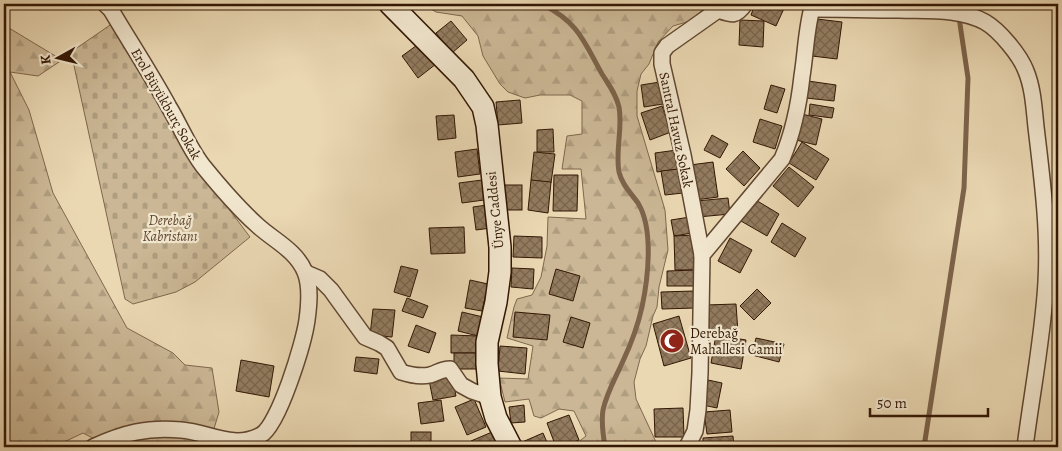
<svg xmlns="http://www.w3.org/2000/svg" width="1062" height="451" font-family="Alegreya,serif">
	<defs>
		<pattern id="forest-firs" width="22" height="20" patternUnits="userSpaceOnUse" patternTransform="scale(1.25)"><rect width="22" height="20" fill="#cbb795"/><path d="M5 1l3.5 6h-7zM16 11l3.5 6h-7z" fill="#af9d7f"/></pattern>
		<pattern id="cemetery-stones" width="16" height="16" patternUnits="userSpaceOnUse" patternTransform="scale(1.25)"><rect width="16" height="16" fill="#cbb795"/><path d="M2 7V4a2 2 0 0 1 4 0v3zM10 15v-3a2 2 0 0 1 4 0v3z" fill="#af9d7f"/></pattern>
		<pattern id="building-cross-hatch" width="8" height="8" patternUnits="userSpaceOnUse" patternTransform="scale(1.25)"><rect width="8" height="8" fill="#927b5f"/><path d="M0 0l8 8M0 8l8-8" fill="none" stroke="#78644c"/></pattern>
	</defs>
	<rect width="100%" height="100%" fill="#ead8b3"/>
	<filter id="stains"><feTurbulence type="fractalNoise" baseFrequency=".004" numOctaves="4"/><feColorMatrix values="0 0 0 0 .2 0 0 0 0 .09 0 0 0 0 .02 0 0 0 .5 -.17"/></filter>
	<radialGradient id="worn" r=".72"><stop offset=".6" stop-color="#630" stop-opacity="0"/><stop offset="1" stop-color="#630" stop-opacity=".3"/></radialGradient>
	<g fill="url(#forest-firs)" stroke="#7f674c">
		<path d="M 423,4 L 709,4 L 690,21 L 673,26 L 658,42 L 649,64 L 641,74 L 637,91 L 637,116 L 665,210 L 668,250 L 659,287 L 657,307 L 653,316 L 646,346 L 640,359 L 634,382 L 636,399 L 656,442 L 668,447 L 572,447 L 586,436 L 574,411 L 559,409 L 541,418 L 534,416 L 529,399 L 505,402 L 499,378 L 528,379 L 533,346 L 507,338 L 514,307 L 517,299 L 532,295 L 541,277 L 547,246 L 548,217 L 586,219 L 581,169 L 562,169 L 567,136 L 582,134 L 582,101 L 570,95 L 540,95 L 525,98 L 508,92 L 500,84 L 483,56 L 478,36 L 462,16 L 436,12 Z"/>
		<path d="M 4,25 L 62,60 L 38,76 L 10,72 L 29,110 L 53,193 L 127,328 L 173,353 L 185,365 L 212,368 L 219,412 L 210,442 L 199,447 L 110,447 L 83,433 L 64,442 L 59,447 L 4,447 Z"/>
	</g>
	<path fill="url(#cemetery-stones)" stroke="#7f674c" d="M 113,23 L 201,172 L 250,237 L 195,282 L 176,292 L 133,304 L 125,299 L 71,52 Z"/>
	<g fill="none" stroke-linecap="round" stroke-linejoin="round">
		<g stroke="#7c634a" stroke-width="5">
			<path d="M 542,4 C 579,23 583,40 602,74 C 609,85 616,94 619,107 C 623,128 615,151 619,172 C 622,185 631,193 638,203 C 654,229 648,279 642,307 C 638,325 631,344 623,361 C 616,377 607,392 603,410 C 601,422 603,435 605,447"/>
			<path d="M 924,447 L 964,188 L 968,78 L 957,4"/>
		</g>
	</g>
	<g fill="url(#building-cross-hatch)" stroke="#331704">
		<path d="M 755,4 L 786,4 L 776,26 L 751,15 Z"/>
		<path d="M 817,19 L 842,22 L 837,59 L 812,56 Z"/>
		<path d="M 740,20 L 764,21 L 763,47 L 739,45 Z"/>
		<path d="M 451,21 L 467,40 L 452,53 L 436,33 Z"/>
		<path d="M 420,43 L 436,64 L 418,78 L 402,56 Z"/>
		<path d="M 808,81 L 836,85 L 834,101 L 806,98 Z"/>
		<path d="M 660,82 L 663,104 L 644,107 L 641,85 Z"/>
		<path d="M 771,85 L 785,89 L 777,113 L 764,109 Z"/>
		<path d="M 520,100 L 522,123 L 498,125 L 496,102 Z"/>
		<path d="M 810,104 L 834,108 L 832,118 L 809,115 Z"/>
		<path d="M 662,106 L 671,132 L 650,140 L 641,113 Z"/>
		<path d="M 802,114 L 822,119 L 816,145 L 796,140 Z"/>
		<path d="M 454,115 L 456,138 L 438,140 L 436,116 Z"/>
		<path d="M 760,119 L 782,126 L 775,149 L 753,142 Z"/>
		<path d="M 553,129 L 554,152 L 537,152 L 537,130 Z"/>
		<path d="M 712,135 L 728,144 L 720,158 L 704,150 Z"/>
		<path d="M 802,142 L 829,159 L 816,180 L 789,163 Z"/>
		<path d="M 477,149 L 480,174 L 458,177 L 455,152 Z"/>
		<path d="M 677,150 L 679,169 L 657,172 L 655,153 Z"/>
		<path d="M 743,151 L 760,168 L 744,186 L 726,169 Z"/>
		<path d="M 534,152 L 555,154 L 551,183 L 531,180 Z"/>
		<path d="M 713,162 L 718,197 L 695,200 L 690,165 Z"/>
		<path d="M 789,167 L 814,187 L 798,207 L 773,186 Z"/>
		<path d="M 679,169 L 683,193 L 665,195 L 661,171 Z"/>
		<path d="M 554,175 L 578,175 L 577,211 L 553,211 Z"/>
		<path d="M 482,180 L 484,200 L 462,203 L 459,183 Z"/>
		<path d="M 531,180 L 551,182 L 548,213 L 528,210 Z"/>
		<rect x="501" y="185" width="21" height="25"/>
		<path d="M 728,198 L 730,214 L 698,217 L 696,201 Z"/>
		<path d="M 754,199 L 779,214 L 767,236 L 741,221 Z"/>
		<path d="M 487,205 L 491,228 L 476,230 L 473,207 Z"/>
		<path d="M 690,217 L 692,233 L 674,236 L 671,220 Z"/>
		<path d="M 782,223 L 806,238 L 795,257 L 771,242 Z"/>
		<path d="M 464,227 L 465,253 L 431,254 L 429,228 Z"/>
		<path d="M 695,235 L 696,270 L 675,270 L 674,236 Z"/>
		<path d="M 514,236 L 542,237 L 542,258 L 513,257 Z"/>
		<path d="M 730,238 L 752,250 L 740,273 L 718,261 Z"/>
		<path d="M 401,266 L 418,270 L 410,297 L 394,292 Z"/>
		<path d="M 512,268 L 534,269 L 533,289 L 511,287 Z"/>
		<path d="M 556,269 L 580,276 L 573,301 L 549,294 Z"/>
		<path d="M 696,270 L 696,286 L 667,286 L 667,271 Z"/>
		<path d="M 470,280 L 488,284 L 482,311 L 465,308 Z"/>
		<path d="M 757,289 L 771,303 L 754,320 L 740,306 Z"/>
		<path d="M 694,291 L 695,308 L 662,309 L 661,292 Z"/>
		<path d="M 407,298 L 428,306 L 423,318 L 402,311 Z"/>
		<path d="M 736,304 L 738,333 L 707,334 L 706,305 Z"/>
		<path d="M 373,309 L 395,310 L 392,337 L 370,335 Z"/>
		<path d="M 462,312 L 483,317 L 478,336 L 458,331 Z"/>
		<path d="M 515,312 L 550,315 L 547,340 L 513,337 Z"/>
		<path d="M 679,316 L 691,358 L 664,366 L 653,324 Z"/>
		<path d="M 571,317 L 590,323 L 583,348 L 563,342 Z"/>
		<path d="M 416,325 L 436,333 L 429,353 L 408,346 Z"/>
		<path d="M 451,335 L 478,336 L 478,353 L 451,353 Z"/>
		<path d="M 716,335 L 746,340 L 741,369 L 711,363 Z"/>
		<path d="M 756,338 L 784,344 L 779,362 L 752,355 Z"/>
		<path d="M 500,346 L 527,348 L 525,374 L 498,371 Z"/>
		<rect x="454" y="353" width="22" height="16"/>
		<path d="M 356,357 L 379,359 L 377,374 L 354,371 Z"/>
		<path d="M 241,360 L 274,366 L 269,397 L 236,391 Z"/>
		<path d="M 452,376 L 456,396 L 433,400 L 429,380 Z"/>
		<path d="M 708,380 L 722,383 L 717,408 L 703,405 Z"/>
		<path d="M 474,399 L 486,427 L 467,435 L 455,407 Z"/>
		<path d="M 441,400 L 444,421 L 421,424 L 418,403 Z"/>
		<path d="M 524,405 L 525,422 L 511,423 L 509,407 Z"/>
		<path d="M 683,408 L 684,437 L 655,437 L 654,409 Z"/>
		<path d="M 730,410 L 732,432 L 707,434 L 704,412 Z"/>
		<path d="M 569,415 L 579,440 L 561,447 L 556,447 L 547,423 Z"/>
		<rect x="411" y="432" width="20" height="15"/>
		<path d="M 492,432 L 499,447 L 474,447 L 471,441 Z"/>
		<path d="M 543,433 L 549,447 L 522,447 L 520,443 Z"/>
		<path d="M 733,436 L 734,447 L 703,447 L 703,438 Z"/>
	</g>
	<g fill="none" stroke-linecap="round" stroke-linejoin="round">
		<defs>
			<g id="street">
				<path d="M 812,9 C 841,9 870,10 899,10 C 926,11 960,8 985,22 C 999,30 1020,55 1026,71 C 1033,88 1034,108 1036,127 C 1042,178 1049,230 1046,282 C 1043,337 1032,392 1025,447"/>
				<path d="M 718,10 C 732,15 736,17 745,4"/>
				<path d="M 702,255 L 683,155 L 662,64 L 662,53 L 667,46 L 718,10 L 723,4"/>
				<path d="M 306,273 L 320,279 L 331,290 L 365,337 L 379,343 L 387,348 L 401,372 C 410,375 420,377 430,375 C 437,373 442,369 450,369 L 461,385 L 472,391 L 490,397"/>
				<path d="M 93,447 C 124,433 146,427 181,430 C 209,432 233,450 261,435 C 279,425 304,342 307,320 C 309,305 311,286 305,272 C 296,250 273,240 257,225 C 237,207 220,187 203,166 C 189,148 181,127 169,107 C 151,74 130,42 111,10 L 105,4"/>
				<path d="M 687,447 L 695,431 L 698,410 L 700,373 L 702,255 L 782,159 C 793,133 799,104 802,76 C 806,51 806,28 813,4"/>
			</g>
			<path id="secondary" d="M 390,4 L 464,79 L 483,107 L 487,125 L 500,247 L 500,272 L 496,302 L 487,342 L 487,364 L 490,397 L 496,418 L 511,447"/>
		</defs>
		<use href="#street" stroke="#614730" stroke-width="18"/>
		<use href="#secondary" stroke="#331704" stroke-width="24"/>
		<use href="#street" stroke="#f1e6ce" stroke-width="15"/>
		<use href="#secondary" stroke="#f1e6ce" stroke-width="21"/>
	</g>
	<defs>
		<symbol id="mosque-disc" viewBox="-11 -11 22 22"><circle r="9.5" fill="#8f2418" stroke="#f1e6ce"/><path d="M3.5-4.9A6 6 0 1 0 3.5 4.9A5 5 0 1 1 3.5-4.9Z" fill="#fff"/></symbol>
	</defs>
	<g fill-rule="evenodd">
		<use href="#mosque-disc" x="658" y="327" width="28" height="28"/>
	</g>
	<g text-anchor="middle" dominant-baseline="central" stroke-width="4.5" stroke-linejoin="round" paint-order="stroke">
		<g font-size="14" fill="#331704" stroke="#f1e6ce">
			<text transform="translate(166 104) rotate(60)">Erol Büyükburç Sokak</text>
			<text transform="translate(676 130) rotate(78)">Santral Havuz Sokak</text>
			<text transform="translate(495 210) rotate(-96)">Ünye Caddesi</text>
		</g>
		<g font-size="14" font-style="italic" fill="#614730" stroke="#f1e6ce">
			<text x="170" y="220">Derebağ<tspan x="170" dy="16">Kabristanı</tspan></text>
		</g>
		<g font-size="14" fill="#331704" stroke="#f1e6ce" text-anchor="start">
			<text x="690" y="333">Derebağ<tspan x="690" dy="16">Mahallesi Camii</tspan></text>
		</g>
	</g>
	<rect width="1062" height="451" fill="none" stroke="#ead8b3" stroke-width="20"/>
	<rect x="5" y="5" width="1052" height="441" fill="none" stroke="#331704" stroke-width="2.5"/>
	<rect x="10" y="10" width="1042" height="431" fill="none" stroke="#331704"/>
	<g transform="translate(58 58) rotate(262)" stroke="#f1e6ce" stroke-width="4" paint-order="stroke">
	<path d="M0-4L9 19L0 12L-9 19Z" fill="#331704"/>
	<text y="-8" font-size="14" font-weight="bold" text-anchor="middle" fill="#331704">K</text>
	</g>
	<path d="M870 408v8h118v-8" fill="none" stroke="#331704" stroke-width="2.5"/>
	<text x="877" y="408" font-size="15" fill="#331704" stroke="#f1e6ce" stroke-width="4" paint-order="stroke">50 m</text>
	<rect width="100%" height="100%" filter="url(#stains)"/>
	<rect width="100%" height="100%" fill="url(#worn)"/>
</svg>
